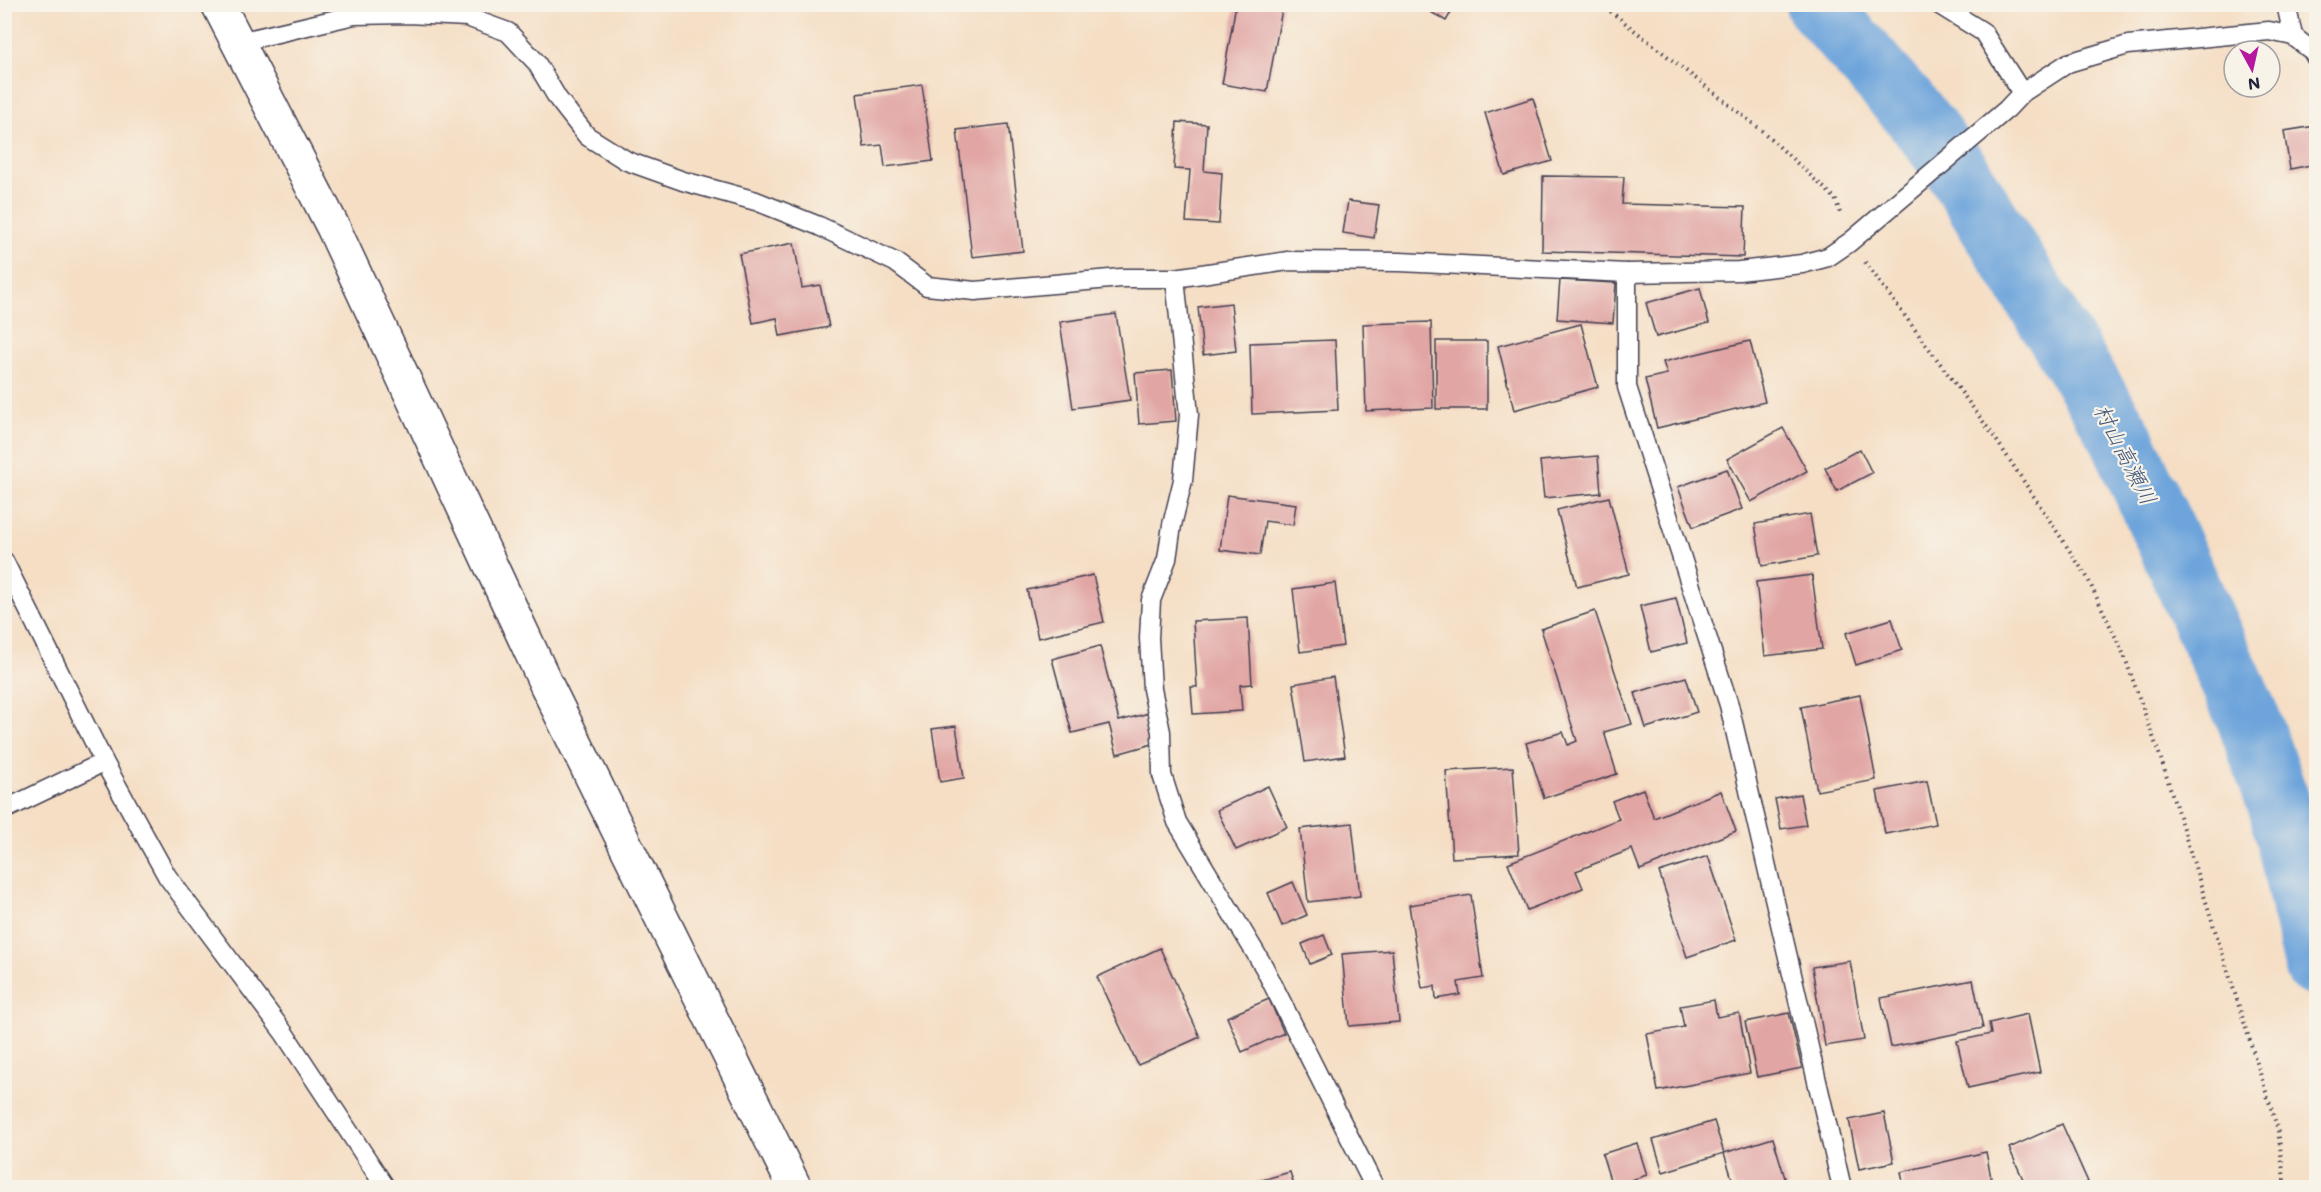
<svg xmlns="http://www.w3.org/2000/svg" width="2321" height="1192" font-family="Mali,'Klee One',sans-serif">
	<rect width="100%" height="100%" fill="#f7f3e8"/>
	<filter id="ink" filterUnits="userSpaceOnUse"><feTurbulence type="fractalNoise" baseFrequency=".0167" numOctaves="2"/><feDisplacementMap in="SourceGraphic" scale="12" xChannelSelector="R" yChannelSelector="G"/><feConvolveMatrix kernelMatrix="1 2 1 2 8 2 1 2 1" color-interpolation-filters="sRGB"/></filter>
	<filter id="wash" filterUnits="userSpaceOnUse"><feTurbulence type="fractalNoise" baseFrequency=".008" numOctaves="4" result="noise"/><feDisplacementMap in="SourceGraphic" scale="24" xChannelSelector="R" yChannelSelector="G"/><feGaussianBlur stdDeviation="1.35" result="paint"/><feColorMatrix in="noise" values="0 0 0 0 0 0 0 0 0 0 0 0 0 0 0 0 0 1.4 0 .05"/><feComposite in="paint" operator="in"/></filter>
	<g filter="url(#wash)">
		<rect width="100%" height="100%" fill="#f5dec4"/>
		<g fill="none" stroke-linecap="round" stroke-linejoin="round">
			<path stroke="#6da4db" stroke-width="64" d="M 1817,4 L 1915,115 L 1959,173 L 2121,437 L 2248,718 L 2281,810 L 2316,965"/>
		</g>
		<g id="blocks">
			<g fill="#e1a6a4">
				<path d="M 1236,4 L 1283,4 L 1267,92 L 1222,84 Z"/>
				<path d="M 1417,4 L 1456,4 L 1446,21 Z"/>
				<path d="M 922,85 L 933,161 L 885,167 L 882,145 L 864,147 L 857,94 Z"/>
				<path d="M 1533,98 L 1552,161 L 1504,175 L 1485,113 Z"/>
				<path d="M 1177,122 L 1207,124 L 1204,171 L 1222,173 L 1219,224 L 1186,222 L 1190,170 L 1174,169 Z"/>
				<path d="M 1008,124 L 1023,251 L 972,257 L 957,130 Z"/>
				<path d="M 2316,126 L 2316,164 L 2290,169 L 2284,131 Z"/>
				<path d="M 1543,176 L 1624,177 L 1622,204 L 1745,207 L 1743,257 L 1542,251 Z"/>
				<path d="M 1348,201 L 1379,205 L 1374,238 L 1343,233 Z"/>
				<path d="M 794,243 L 802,288 L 820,285 L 829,327 L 780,336 L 777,318 L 753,323 L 739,254 Z"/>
				<path d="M 1560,280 L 1616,283 L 1613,323 L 1557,319 Z"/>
				<path d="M 1700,288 L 1709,323 L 1656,337 L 1646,303 Z"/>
				<path d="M 1231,303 L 1236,351 L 1203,355 L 1198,307 Z"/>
				<path d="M 1116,314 L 1130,400 L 1073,408 L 1060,322 Z"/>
				<path d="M 1431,322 L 1433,408 L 1366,411 L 1363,324 Z"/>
				<path d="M 1581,324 L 1598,387 L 1514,410 L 1498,346 Z"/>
				<path d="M 1335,340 L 1338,410 L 1252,414 L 1250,343 Z"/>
				<rect x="1436" y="341" width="51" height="68"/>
				<path d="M 1750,341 L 1765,402 L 1657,428 L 1645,379 L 1667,374 L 1663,362 Z"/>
				<path d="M 1172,370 L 1176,421 L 1139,424 L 1135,373 Z"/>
				<path d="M 1783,428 L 1807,471 L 1751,502 L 1727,459 Z"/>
				<path d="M 1860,449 L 1872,473 L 1837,491 L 1825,468 Z"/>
				<path d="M 1598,456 L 1601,493 L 1544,498 L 1540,461 Z"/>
				<path d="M 1727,469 L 1742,509 L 1693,527 L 1678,487 Z"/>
				<path d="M 1227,495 L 1296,504 L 1293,525 L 1265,521 L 1260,555 L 1220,550 Z"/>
				<path d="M 1609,497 L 1629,574 L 1577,587 L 1557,510 Z"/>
				<path d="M 1810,514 L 1817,556 L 1762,566 L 1755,524 Z"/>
				<path d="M 1093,575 L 1104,622 L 1038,638 L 1027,590 Z"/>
				<path d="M 1812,575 L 1822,649 L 1765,656 L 1756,582 Z"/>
				<path d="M 1335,583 L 1343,646 L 1300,652 L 1293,589 Z"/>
				<path d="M 1676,598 L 1687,643 L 1651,652 L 1640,606 Z"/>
				<path d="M 1595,611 L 1632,724 L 1604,732 L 1617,774 L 1544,798 L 1526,743 L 1563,732 L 1568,745 L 1577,741 L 1541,629 Z"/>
				<path d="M 1248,618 L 1252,684 L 1240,685 L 1242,711 L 1193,714 L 1191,687 L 1197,687 L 1193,621 Z"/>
				<path d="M 1892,619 L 1902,650 L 1856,665 L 1846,633 Z"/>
				<path d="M 1100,646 L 1119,721 L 1149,713 L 1156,743 L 1117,754 L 1109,724 L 1072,733 L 1052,659 Z"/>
				<path d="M 1333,677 L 1345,756 L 1305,762 L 1293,684 Z"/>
				<path d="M 1686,677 L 1697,712 L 1646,728 L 1635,693 Z"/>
				<path d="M 1860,695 L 1876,780 L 1817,791 L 1801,707 Z"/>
				<path d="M 956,726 L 964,778 L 940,782 L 932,729 Z"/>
				<path d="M 1513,767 L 1519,854 L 1452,858 L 1446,771 Z"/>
				<path d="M 1927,781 L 1936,824 L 1885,834 L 1877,791 Z"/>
				<path d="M 1268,786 L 1287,827 L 1236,850 L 1217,810 Z"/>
				<path d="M 1643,789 L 1654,818 L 1721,791 L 1736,831 L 1640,870 L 1632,849 L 1576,871 L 1583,888 L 1527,910 L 1508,863 L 1619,819 L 1612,801 Z"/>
				<path d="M 1800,794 L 1806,825 L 1781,829 L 1775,799 Z"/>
				<path d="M 1352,823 L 1360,896 L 1308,902 L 1300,829 Z"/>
				<path d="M 1708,856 L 1736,940 L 1687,957 L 1659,872 Z"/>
				<path d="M 1293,882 L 1307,915 L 1282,926 L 1268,893 Z"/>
				<path d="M 1471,895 L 1483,978 L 1458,982 L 1460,995 L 1436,999 L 1435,986 L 1422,988 L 1409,905 Z"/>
				<path d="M 1324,935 L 1332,955 L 1310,964 L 1302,944 Z"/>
				<path d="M 1160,948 L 1200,1037 L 1138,1065 L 1097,977 Z"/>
				<path d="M 1392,950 L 1399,1022 L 1349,1026 L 1342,954 Z"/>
				<path d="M 1850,961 L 1864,1040 L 1825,1046 L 1812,967 Z"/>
				<path d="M 1973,980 L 1983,1028 L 1891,1047 L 1881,998 Z"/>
				<path d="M 1269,999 L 1284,1033 L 1242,1052 L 1227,1017 Z"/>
				<path d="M 1714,1000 L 1717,1017 L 1739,1013 L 1750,1073 L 1658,1091 L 1647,1034 L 1684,1027 L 1680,1006 Z"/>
				<path d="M 1789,1013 L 1802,1068 L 1757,1077 L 1745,1022 Z"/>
				<path d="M 2028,1014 L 2040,1072 L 1968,1088 L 1957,1041 L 1991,1034 L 1989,1023 Z"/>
				<path d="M 1884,1113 L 1894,1162 L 1859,1169 L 1849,1120 Z"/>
				<path d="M 1714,1121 L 1724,1153 L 1663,1172 L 1653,1140 Z"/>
				<path d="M 2062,1124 L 2088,1182 L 2075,1188 L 2027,1188 L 2009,1148 Z"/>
				<path d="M 1773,1138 L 1788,1188 L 1735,1188 L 1724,1153 Z"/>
				<path d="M 1637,1143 L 1647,1175 L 1612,1186 L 1602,1154 Z"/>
				<path d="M 1986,1152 L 1993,1188 L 1904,1188 L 1901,1172 Z"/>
				<path d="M 1290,1172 L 1295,1188 L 1238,1188 L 1238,1187 Z"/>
				<path d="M 1359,1182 L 1361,1188 L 1341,1188 L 1341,1187 Z"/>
			</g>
		</g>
	</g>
	<g filter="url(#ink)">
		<use href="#blocks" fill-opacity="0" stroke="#423e50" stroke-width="1.5"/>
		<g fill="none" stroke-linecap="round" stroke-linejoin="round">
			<defs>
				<g id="service">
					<path d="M 1938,4 L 1983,32 L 2022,93"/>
					<path d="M 2286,4 L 2293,36"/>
					<path d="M 239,42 L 354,15 L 408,14 L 467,17 L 508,32 L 536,62 L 558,99 L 587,136 L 627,161 L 683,181 L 756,201 L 819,226 L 895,262 L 927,286 L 975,291 L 1121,278 L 1175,278 L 1288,261 L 1400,262 L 1627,273 L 1739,271 L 1802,264 L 1828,257 L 1850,242 L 2007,109 L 2022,93 L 2068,63 L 2128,45 L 2269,31 L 2293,36 L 2312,51 L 2316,58"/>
					<path d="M 1627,273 L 1627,387 L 1729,705 L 1842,1188"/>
					<path d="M 1175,278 L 1189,415 L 1183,480 L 1172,525 L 1167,559 L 1151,600 L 1149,638 L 1152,689 L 1161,732 L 1162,775 L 1177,822 L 1264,967 L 1375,1188"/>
					<path d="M 4,561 L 104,762 L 167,876 L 284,1033 L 386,1188"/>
					<path d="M 4,810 L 104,762"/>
				</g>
				<path id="tertiary" d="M 218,4 L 333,227 L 546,684 L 795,1188"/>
			</defs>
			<use href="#service" stroke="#423e50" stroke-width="21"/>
			<use href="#tertiary" stroke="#423e50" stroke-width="36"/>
			<g stroke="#423e50" stroke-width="4" stroke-dasharray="1.5 4.5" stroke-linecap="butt">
				<path d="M 1601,4 L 1760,129 L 1835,198 L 1840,213"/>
				<path d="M 1865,262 L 1993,435 L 2087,577 L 2124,655 L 2161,759 L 2278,1130 L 2285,1188"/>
			</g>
			<use href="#service" stroke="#fff" stroke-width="18"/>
			<use href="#tertiary" stroke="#fff" stroke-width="33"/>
		</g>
	</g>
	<g text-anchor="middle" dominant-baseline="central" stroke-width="4.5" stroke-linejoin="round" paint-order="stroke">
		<g font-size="22" font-style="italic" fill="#40567b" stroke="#f7f3e8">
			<text transform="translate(2126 454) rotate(63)">村山高瀬川</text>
		</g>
	</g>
	<rect width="2321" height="1192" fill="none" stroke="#f7f3e8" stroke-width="24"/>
	<g transform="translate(2252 69) rotate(172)"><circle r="28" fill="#f7f3e8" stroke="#a29fa3" stroke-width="1.5"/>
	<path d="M0-4.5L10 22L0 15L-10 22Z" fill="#b5179e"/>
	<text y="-9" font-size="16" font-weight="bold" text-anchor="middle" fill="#22223b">N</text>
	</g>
</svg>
